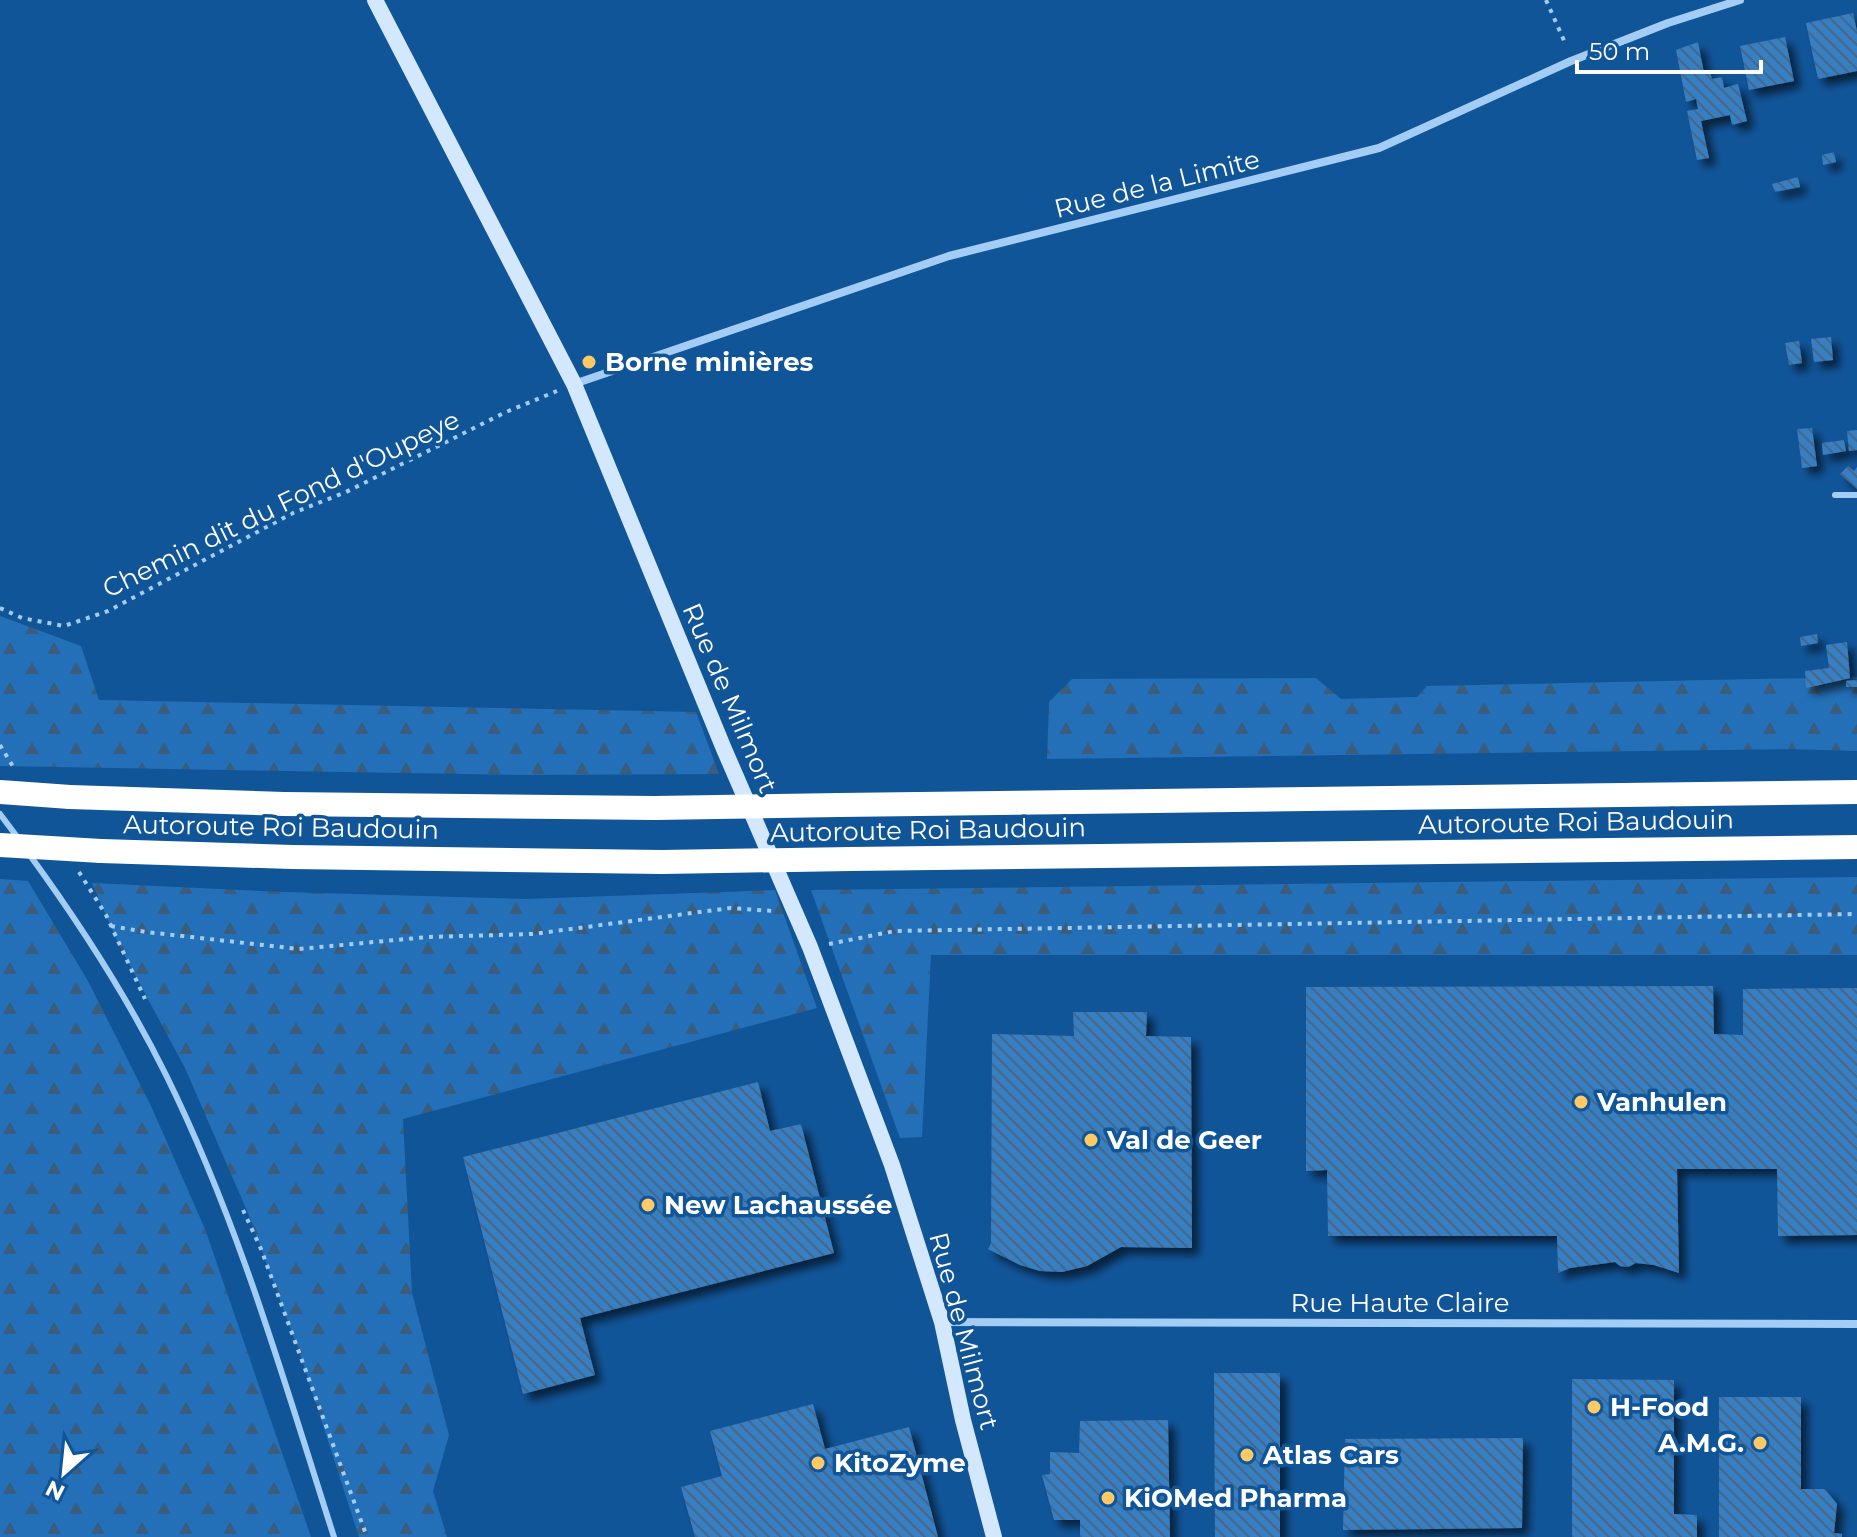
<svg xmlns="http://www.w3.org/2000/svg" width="1857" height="1537" font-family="Montserrat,sans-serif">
	<defs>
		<pattern id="forest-firs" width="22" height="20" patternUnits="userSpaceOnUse" patternTransform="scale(2)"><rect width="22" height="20" fill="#2370b8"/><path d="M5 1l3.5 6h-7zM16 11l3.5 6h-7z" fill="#3a5c7d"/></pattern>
		<pattern id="building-back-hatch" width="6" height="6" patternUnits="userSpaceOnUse" patternTransform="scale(2)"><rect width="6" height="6" fill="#397fc1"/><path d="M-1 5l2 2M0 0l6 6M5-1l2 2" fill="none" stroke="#42688c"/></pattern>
		<filter id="shadow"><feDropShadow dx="7" dy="7" stdDeviation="4" flood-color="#0009"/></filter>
	</defs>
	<rect width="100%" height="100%" fill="#159"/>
	<g fill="url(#forest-firs)">
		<path d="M 0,616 L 81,646 L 99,700 L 696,712 L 719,774 L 522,775 L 0,766 Z"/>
		<path d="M 1857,677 L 1857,751 L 1790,749 L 1047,759 L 1049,702 L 1072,679 L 1316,678 L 1341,699 L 1417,697 L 1427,686 Z"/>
		<path d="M 1857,877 L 1857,955 L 931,955 L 922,1137 L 900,1138 L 811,890 Z"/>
		<path d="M 0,879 L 28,881 L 88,981 L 151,1106 L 205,1229 L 311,1537 L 0,1537 Z"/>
		<path d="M 92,883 L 283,892 L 527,899 L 775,890 L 817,1008 L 403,1119 L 412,1293 L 449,1435 L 433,1491 L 447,1537 L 359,1537 L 302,1360 L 248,1213 L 185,1068 L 119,945 Z"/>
	</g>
	<g fill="url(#building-back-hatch)" filter="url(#shadow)">
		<path d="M 1853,13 L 1857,31 L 1857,71 L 1818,79 L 1806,23 Z"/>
		<path d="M 1785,37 L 1794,81 L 1749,90 L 1740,46 Z"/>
		<path d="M 1698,42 L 1704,73 L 1710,72 L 1712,79 L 1722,77 L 1724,88 L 1738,84 L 1747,121 L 1732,125 L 1730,115 L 1701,121 L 1709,158 L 1697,160 L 1687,111 L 1698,109 L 1696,99 L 1686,102 L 1676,50 Z"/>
		<path d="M 1834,152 L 1836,162 L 1823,165 L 1822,155 Z"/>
		<path d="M 1798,177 L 1800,187 L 1775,192 L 1772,184 Z"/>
		<path d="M 1831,337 L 1833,360 L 1814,362 L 1811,339 Z"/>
		<path d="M 1799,341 L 1802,363 L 1789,365 L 1785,343 Z"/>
		<path d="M 1812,428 L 1817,466 L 1802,468 L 1797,429 Z"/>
		<path d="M 1857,430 L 1857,450 L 1849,451 L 1847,431 Z"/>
		<path d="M 1844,440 L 1846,451 L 1823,455 L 1822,443 Z"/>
		<path d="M 1848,466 L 1854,471 L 1857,467 L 1857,489 L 1840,474 Z"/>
		<path d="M 1817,634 L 1818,643 L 1801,646 L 1800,637 Z"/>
		<path d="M 1847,642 L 1850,678 L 1806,688 L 1805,671 L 1829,668 L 1826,645 Z"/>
		<path d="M 1857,680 L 1857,687 L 1846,687 L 1846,681 Z"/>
		<path d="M 1713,986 L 1714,1034 L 1743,1035 L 1743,989 L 1857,988 L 1857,1235 L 1778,1236 L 1777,1169 L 1677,1169 L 1679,1273 L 1654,1265 L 1636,1263 L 1628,1267 L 1620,1266 L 1615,1262 L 1570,1268 L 1558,1273 L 1557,1236 L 1328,1236 L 1327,1170 L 1306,1171 L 1306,987 Z"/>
		<path d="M 1073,1012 L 1147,1012 L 1146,1036 L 1191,1037 L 1192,1248 L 1121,1247 L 1087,1266 L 1062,1272 L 1040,1271 L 1020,1265 L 988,1249 L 991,1243 L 992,1034 L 1074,1036 Z"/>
		<path d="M 758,1082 L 770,1131 L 801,1124 L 834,1253 L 580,1318 L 595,1375 L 523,1394 L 463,1157 Z"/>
		<path d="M 1214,1373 L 1280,1373 L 1280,1537 L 1215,1537 Z"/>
		<path d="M 1572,1379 L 1674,1380 L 1674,1514 L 1697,1515 L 1697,1537 L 1572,1537 Z"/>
		<path d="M 1719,1397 L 1801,1397 L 1801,1489 L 1825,1489 L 1837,1504 L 1834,1533 L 1842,1534 L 1842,1537 L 1719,1537 Z"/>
		<path d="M 813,1404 L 825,1449 L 909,1427 L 938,1537 L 695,1537 L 681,1487 L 722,1476 L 710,1431 Z"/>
		<path d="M 1168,1420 L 1170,1537 L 1080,1537 L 1080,1520 L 1054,1520 L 1042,1475 L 1050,1474 L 1050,1452 L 1079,1453 L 1080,1421 Z"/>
		<path d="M 1523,1438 L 1522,1528 L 1343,1530 L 1345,1439 Z"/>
	</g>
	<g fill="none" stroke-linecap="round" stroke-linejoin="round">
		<g stroke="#a3cdf4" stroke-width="4" stroke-dasharray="4 6" stroke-linecap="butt">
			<path d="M 1546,0 L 1566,45"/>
			<path d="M 0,608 L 22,618 L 64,626 L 108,611 L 293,513 L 346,492 L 506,412 L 557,391"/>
			<path d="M 0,745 L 15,770"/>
			<path d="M 79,872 L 106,915 L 145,999"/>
			<path d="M 111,926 L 146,932 L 299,949 L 428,937 L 533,934 L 730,908 L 773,911"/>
			<path d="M 829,944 L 895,931 L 1857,914"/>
			<path d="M 243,1210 L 261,1249 L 367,1537"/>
		</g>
		<g stroke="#a3cdf4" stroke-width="6">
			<path d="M 1835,495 L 1857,495"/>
			<path d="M 0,814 L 18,838"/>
			<path d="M 29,854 C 80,924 128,998 166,1075 C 239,1223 284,1381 334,1537"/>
		</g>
		<g stroke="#a3cdf4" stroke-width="8">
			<path d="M 574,384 L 949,256 L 1379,148 L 1571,61 L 1668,23 L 1740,0"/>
			<path d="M 942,1322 L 1857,1324"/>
		</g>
		<path stroke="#d3e8fd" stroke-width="16" d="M 375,0 L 574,384 L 724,749 L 810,947 L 892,1165 L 942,1322 L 963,1420 L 994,1537"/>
		<g stroke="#fff" stroke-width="24">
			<path d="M 70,797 L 284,804 L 655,808"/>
			<path d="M 839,805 L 1857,792"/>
			<path d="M 101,851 L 292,857 L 662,862"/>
			<path d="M 850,859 L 1857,847"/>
		</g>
		<g stroke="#fff" stroke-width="24">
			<path d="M 0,792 L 70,797"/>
			<path d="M 655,808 L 839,805"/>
			<path d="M 0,845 L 101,851"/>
			<path d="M 662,862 L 850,859"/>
		</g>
	</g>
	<g fill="#ffc966" stroke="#159" stroke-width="3">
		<circle cx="589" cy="362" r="8"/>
		<circle cx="1581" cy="1102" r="8"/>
		<circle cx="1091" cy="1140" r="8"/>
		<circle cx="648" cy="1205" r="8"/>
		<circle cx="1594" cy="1407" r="8"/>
		<circle cx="1760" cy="1443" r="8"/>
		<circle cx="1247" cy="1455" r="8"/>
		<circle cx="818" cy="1463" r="8"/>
		<circle cx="1108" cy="1498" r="8"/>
	</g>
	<g text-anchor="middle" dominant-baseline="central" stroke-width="7" stroke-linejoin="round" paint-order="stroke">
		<g font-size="26" fill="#fff" stroke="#159">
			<text transform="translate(1157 184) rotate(-14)">Rue de la Limite</text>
			<text transform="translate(281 504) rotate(-26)">Chemin dit du Fond d'Oupeye</text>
			<text transform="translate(730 698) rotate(67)">Rue de Milmort</text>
			<text transform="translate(1576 822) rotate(-1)">Autoroute Roi Baudouin</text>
			<text transform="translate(281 827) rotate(1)">Autoroute Roi Baudouin</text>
			<text transform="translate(928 830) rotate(-1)">Autoroute Roi Baudouin</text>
			<text x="1400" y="1303">Rue Haute Claire</text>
			<text transform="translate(964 1331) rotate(75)">Rue de Milmort</text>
		</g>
		<g font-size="26" font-weight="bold" fill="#fff" stroke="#159" text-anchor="start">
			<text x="605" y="362">Borne minières</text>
			<text x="1597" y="1102">Vanhulen</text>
			<text x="1107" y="1140">Val de Geer</text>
			<text x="664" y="1205">New Lachaussée</text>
			<text x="1610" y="1407">H-Food</text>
			<text x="1744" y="1443" text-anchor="end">A.M.G.</text>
			<text x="1263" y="1455">Atlas Cars</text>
			<text x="834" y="1463">KitoZyme</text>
			<text x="1124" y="1498">KiOMed Pharma</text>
		</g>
	</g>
	<g transform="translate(64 1473) rotate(207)" stroke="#115599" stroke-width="6" paint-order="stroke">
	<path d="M0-6L14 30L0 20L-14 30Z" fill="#ffffff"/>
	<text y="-12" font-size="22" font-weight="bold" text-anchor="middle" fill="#ffffff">N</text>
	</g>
	<path d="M1577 60v12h184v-12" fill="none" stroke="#ffffff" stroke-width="4"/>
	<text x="1589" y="60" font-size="24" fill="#ffffff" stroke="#115599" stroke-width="6" paint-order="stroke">50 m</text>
</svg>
